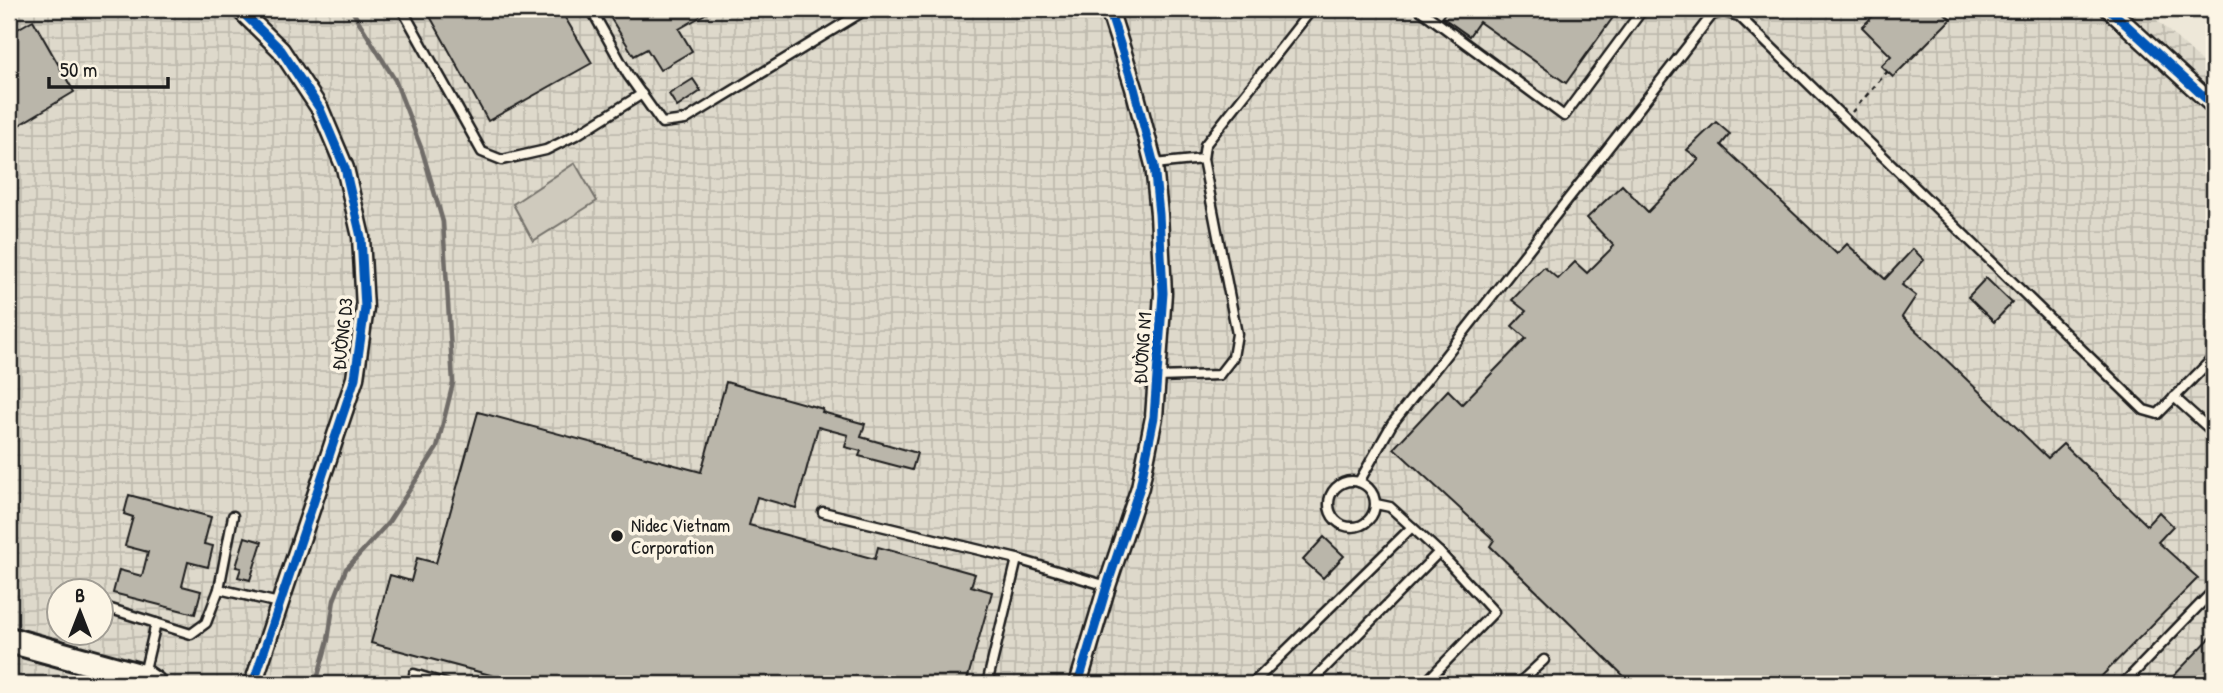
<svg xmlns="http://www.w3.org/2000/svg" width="2223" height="693" font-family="'Patrick Hand',sans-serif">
	<defs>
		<pattern id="industrial-grid" width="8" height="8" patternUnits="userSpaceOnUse" patternTransform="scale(1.75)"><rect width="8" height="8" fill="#ded9cb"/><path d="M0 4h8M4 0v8" fill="none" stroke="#bebaae"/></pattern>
	</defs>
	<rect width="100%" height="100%" fill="#eee8d9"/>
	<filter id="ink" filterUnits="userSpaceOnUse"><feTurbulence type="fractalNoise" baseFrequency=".0143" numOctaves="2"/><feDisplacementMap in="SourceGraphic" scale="14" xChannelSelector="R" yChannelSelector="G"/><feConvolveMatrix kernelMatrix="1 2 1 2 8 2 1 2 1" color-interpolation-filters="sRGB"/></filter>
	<g filter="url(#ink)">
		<path fill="url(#industrial-grid)" fill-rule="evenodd" d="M 9,9 L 2145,9 L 2214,73 L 2214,684 L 9,684 ZM 60,592 L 102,592 L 102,634 L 60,634 Z"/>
		<path fill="#cfcabd" stroke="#76736c" stroke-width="2" d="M 575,163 L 597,201 L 533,241 L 513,204 Z"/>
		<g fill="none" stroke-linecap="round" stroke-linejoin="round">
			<path stroke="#6f6c67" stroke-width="4.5" d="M 316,683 L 328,640 L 334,600 L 346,569 L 388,523 L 437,448 L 453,383 L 443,222 L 422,150 L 395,80 L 351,9"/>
		</g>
		<g fill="#bab6aa" stroke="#1c1c1c" stroke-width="2">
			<path d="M 426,9 L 560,9 L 592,63 L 488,121 Z"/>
			<path d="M 605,9 L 714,9 L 679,29 L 692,51 L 660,70 L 647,49 L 634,56 Z"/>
			<path d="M 1448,9 L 1619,9 L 1566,83 L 1479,22 L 1469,36 L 1442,17 Z"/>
			<path d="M 1880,9 L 1940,9 L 1951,19 L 1893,77 L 1881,66 L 1891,56 L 1862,27 Z"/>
			<path d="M 33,20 L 74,92 L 9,131 L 9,34 Z"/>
			<path d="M 693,79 L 701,91 L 677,107 L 669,94 Z"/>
			<path d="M 1716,122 L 1730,134 L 1721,145 L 1837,254 L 1847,244 L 1885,279 L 1913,249 L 1924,260 L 1902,285 L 1916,296 L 1902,317 L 2048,458 L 2063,444 L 2147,525 L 2159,512 L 2173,526 L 2158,542 L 2198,578 L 2094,684 L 1632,684 L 1490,546 L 1494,540 L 1394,448 L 1448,390 L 1462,404 L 1526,338 L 1512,326 L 1526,311 L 1512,300 L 1544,267 L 1558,279 L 1575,262 L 1587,273 L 1614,246 L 1587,218 L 1622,185 L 1648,212 L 1699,159 L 1687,150 Z"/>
			<path d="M 1986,278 L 2012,303 L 1994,322 L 1968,297 Z"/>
			<path d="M 726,382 L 823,409 L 822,412 L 865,424 L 861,437 L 917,453 L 912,470 L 859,456 L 861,451 L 845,447 L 848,435 L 818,427 L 796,508 L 757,497 L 749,525 L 875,559 L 878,547 L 975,574 L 971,586 L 992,592 L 966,684 L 524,684 L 371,643 L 390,575 L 411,581 L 417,558 L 436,563 L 478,412 L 701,472 Z"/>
			<path d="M 129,495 L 211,517 L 204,544 L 213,546 L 208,567 L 188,562 L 182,586 L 201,591 L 195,614 L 113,593 L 119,570 L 142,576 L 148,552 L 125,546 L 133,517 L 124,514 Z"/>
			<path d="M 245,537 L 262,542 L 250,580 L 238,577 L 241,568 L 236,567 Z"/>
			<path d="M 1324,537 L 1344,556 L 1323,578 L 1303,560 Z"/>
			<path d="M 2214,634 L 2214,684 L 2166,684 Z"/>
		</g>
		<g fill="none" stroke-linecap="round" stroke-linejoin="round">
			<defs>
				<g id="lane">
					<path d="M 402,9 L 482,152 L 502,160 L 546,150 L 578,134 L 642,94"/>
					<path d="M 591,9 L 628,75 L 662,123 L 685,120 L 867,9"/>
					<path d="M 1419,9 L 1564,116 L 1643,9"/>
					<path d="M 1154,164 L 1203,159"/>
					<path d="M 1158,377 L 1219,375 L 1233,357 L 1237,334 L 1203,159 L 1205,145 L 1312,9"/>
					<path d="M 2174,397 L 2214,433"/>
					<circle cx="1352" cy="504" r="23"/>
					<path d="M 1359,482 L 1392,424 L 1712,15 L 1723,12 L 1739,16 L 2144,410 L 2158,414 L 2214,357"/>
					<path d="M 1376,504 L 1390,507 L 1412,527 L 1439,552 L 1494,612 L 1424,684"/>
					<path d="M 823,512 L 1017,559 L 1107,586"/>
					<path d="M 233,516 L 219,589 L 279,603"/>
					<path d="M 111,609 L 191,634 L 206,623 L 219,589"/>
					<path d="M 144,674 L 156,623"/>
					<path d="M 414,674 L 446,684"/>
					<path d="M 987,684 L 1017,559"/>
					<path d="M 1252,684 L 1412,527"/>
					<path d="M 1309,684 L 1439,552"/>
					<path d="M 1518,684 L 1544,660"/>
					<path d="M 2123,684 L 2214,590"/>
				</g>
				<g id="street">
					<path d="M 239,9 L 281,50 L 320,109 L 345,168 L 361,237 L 365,308 L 355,378 L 253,684"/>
					<path d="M 2109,9 L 2214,106"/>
					<path d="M 1078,684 L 1107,586 L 1140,487 L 1154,417 L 1163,293 L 1159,214 L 1154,165 L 1134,88 L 1109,9"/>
				</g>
				<path id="primary" d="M 9,640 L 143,677 L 153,684"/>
			</defs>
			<use href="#lane" stroke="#1c1c1c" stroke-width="13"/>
			<use href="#street" stroke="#1c1c1c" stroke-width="21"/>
			<use href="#primary" stroke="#1c1c1c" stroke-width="30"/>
			<path stroke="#1c1c1c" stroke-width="2.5" stroke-dasharray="5 5" stroke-linecap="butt" d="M 1852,112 L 1887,72"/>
			<use href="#lane" stroke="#fcf5e5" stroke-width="8"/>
			<use href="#street" stroke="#fcf5e5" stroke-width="16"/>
			<use href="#primary" stroke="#fcf5e5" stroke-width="24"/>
			<defs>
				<g id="cycleway">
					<path d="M 239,9 L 281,50 L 320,109 L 345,168 L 361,237 L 365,308 L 355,378 L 253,684"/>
					<path d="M 2109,9 L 2214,106"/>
					<path d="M 1078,684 L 1107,586 L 1140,487 L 1154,417 L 1163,293 L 1159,214 L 1154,165 L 1134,88 L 1109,9"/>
				</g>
			</defs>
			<use href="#cycleway" stroke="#fcf5e5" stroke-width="13"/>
			<use href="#cycleway" stroke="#0057b8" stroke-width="9"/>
		</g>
	</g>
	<circle fill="#1c1c1c" stroke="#fcf5e5" stroke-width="2.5" cx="617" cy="536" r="7"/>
	<g text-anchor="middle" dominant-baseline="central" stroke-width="7" stroke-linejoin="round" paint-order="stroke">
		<g font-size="19" fill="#1c1c1c" stroke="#fcf5e5">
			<text transform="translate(342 334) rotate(-84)">ĐƯỜNG D3</text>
			<text transform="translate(1142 348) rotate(-86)">ĐƯỜNG N1</text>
		</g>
		<g font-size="19" fill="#1c1c1c" stroke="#fcf5e5" text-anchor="start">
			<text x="631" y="525">Nidec Vietnam<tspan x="631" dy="22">Corporation</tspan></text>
		</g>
	</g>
	<rect width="2223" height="693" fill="none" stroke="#fcf5e5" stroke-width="35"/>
	<rect x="18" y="18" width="2188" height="658" fill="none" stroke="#1c1c1c" stroke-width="2.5" filter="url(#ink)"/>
	<g transform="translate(80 612)"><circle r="33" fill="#fcf5e5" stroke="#a29e95" stroke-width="2"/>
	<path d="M0-5L12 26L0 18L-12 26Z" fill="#1c1c1c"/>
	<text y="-10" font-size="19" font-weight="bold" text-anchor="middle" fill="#1c1c1c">B</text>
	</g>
	<path d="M49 77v10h119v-10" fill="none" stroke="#1c1c1c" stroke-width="3.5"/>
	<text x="60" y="77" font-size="21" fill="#1c1c1c" stroke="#fcf5e5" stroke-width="5" paint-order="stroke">50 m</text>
</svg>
